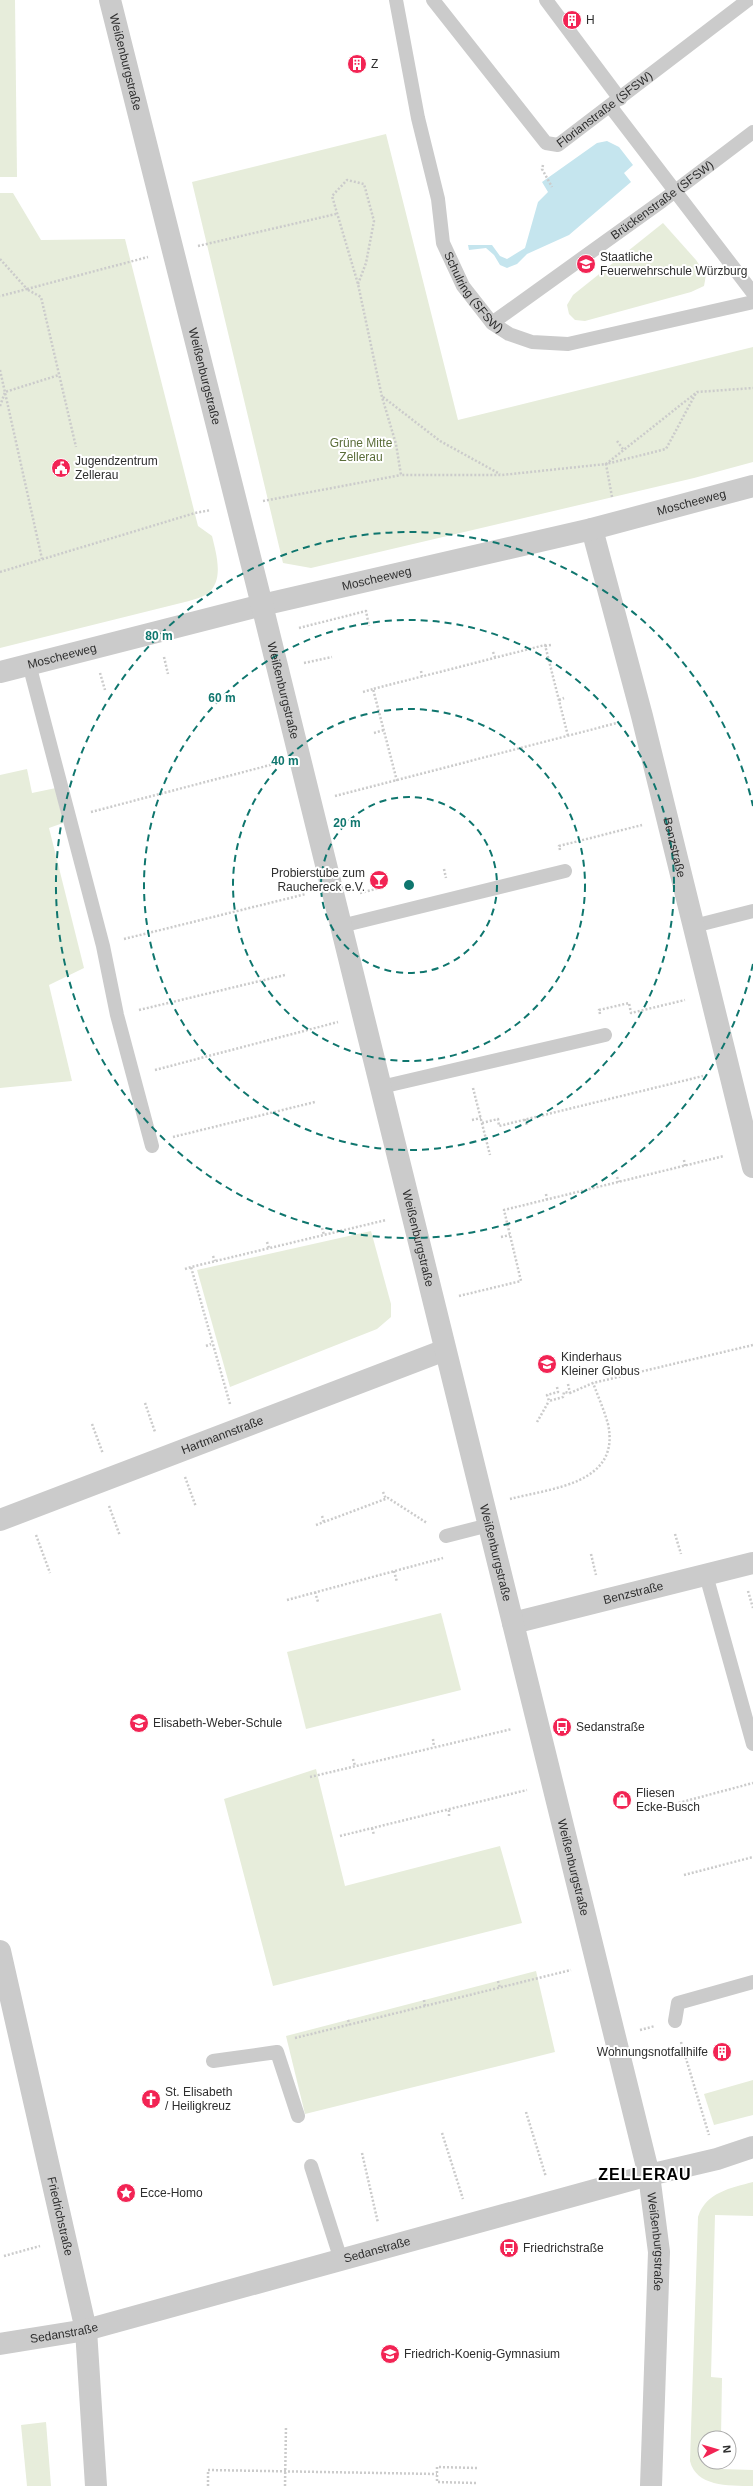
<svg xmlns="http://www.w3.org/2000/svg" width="753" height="2486" font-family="Arial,sans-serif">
	<rect width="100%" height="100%" fill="#fff"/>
	<g fill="#e7eddb">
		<path d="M 0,0 L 15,0 L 17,177 L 0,177 Z"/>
		<path d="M 386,134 L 458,420 L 753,347 L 753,462 L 694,478 L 311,568 L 283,563 L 192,182 Z"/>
		<path d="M 0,193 L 13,193 L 41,240 L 125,239 L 198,526 L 212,536 C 216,553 225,581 207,594 C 203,597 195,599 189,601 L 0,648 Z"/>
		<path d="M 663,223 L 696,260 L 706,275 L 704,286 L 691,292 L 585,321 L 575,320 L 569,314 L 567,305 L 573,295 Z"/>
		<path d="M 27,769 L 32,793 L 56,788 L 63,823 L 49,828 L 84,968 L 49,985 L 72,1081 L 0,1088 L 0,775 Z"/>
		<path d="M 371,1231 L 391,1304 L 391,1317 L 377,1329 L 230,1387 L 197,1270 Z"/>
		<path d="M 441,1613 L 461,1690 L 306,1729 L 287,1652 Z"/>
		<path d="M 316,1769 L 345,1886 L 500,1846 L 522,1923 L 273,1986 L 224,1799 Z"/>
		<path d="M 536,1971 L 555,2052 L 305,2114 L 286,2036 Z"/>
		<path d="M 753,2080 L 753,2115 L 714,2125 L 704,2094 Z"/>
		<path d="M 753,2182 L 753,2216 L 715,2215 L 711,2377 L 722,2378 L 721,2438 L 705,2438 L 705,2462 L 720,2462 L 720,2469 L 753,2470 L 753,2486 C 727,2486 696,2486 690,2461 L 698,2217 C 706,2192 731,2188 753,2182 Z"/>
		<path d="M 46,2422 L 51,2486 L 27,2486 L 21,2425 Z"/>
	</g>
	<path fill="#c5e5ee" d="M 607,141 L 619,147 L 633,165 L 624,173 L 631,182 L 569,235 L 527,254 L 517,264 L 507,268 L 500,265 L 494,255 L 486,248 L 469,250 L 468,245 L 492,245 L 500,256 L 507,259 L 525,248 L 538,202 L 548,192 L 542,182 L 597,143 Z"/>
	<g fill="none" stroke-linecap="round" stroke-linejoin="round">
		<g stroke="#cbcbcb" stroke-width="2.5" stroke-dasharray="2 2" stroke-linecap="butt">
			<path d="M 543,165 L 542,169 L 552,187"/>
			<path d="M 198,246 L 336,214"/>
			<path d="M 0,259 L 27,289 L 0,296"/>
			<path d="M 358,284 L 366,263 L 374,221 L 364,184 L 347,180 L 332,196 L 358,284 L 382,397 L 396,444 L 401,475 L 502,475 L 606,464 L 697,392 L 753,388"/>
			<path d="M 27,289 L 148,257"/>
			<path d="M 28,290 L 41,297 L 76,447"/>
			<path d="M 0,370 L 42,559"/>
			<path d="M 383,397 L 440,441 L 500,474"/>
			<path d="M 0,406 L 5,392 L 59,375"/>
			<path d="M 617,441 L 623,449"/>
			<path d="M 612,497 L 606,464 L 666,449 L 696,393"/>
			<path d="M 263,501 L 401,475"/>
			<path d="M 0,572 L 195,513 L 211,510"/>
			<path d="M 299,628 L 366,611 L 369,626"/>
			<path d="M 545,646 L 551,645"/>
			<path d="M 493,652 L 495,657"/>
			<path d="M 164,657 L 168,674"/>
			<path d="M 304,663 L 332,657"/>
			<path d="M 421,671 L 422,676"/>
			<path d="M 100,673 L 105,690"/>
			<path d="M 363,692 L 373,689"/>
			<path d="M 559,700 L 564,698"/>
			<path d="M 374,733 L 384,730"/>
			<path d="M 397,781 L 373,689 L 545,645 L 568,736"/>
			<path d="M 335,796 L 617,723"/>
			<path d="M 91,812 L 274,764"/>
			<path d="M 560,850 L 559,846 L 642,825"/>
			<path d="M 444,869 L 446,878"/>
			<path d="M 360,893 L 380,888 L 379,885"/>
			<path d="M 124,939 L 306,894"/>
			<path d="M 139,1010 L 285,975"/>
			<path d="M 600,1014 L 599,1010 L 629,1003 L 631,1013 L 685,1000"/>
			<path d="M 155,1070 L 338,1022"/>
			<path d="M 473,1088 L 490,1155"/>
			<path d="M 525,1119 L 527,1126"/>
			<path d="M 472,1120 L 481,1118"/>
			<path d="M 482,1123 L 498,1119 L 499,1126 L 703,1076"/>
			<path d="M 173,1137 L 315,1102"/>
			<path d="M 684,1160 L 685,1166"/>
			<path d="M 617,1177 L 619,1182"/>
			<path d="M 546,1194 L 547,1200"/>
			<path d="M 322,1228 L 324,1235"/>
			<path d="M 501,1237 L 510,1235"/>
			<path d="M 267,1242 L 269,1248"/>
			<path d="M 213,1256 L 215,1261"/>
			<path d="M 185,1269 L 191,1267"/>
			<path d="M 459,1296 L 521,1281 L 504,1210 L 724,1156"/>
			<path d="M 206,1346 L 211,1344"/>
			<path d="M 568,1384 L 570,1393"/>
			<path d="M 557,1387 L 558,1392 L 547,1395 L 549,1401 L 563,1397 L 564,1392 L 570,1393 L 593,1383 L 753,1345"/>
			<path d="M 145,1403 L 155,1432"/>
			<path d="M 230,1404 L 191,1267 L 386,1220"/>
			<path d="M 537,1422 L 549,1401"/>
			<path d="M 92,1424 L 103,1454"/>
			<path d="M 185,1477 L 196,1507"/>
			<path d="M 383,1492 L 386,1499"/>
			<path d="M 510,1499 C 552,1488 621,1484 608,1424 C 604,1410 598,1396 593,1383"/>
			<path d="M 109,1506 L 120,1536"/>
			<path d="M 322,1516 L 324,1522"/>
			<path d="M 316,1525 L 388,1498 L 427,1523"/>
			<path d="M 675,1534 L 681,1554"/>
			<path d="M 36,1535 L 50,1573"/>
			<path d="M 591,1554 L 596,1575"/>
			<path d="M 394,1571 L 397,1582"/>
			<path d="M 748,1591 L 753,1608"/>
			<path d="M 315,1592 L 318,1602"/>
			<path d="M 287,1600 L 443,1558"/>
			<path d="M 433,1739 L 434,1747"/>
			<path d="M 353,1759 L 355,1766"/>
			<path d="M 310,1777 L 512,1729"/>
			<path d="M 667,1806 L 753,1783"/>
			<path d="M 449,1810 L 449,1816"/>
			<path d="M 372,1828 L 374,1835"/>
			<path d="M 340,1836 L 527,1790"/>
			<path d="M 684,1875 L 753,1857"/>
			<path d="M 498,1981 L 500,1988"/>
			<path d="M 424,2000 L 425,2007"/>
			<path d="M 348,2020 L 350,2025"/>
			<path d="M 640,2030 L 655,2026"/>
			<path d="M 295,2038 L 571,1970"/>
			<path d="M 681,2042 L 709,2135"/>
			<path d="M 526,2112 L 546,2177"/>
			<path d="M 442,2133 L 463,2199"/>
			<path d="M 362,2153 L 378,2223"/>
			<path d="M 4,2256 L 40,2246"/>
			<path d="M 476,2483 L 437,2482 L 437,2467 L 477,2468"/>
			<path d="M 208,2486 L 208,2470 L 437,2474"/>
			<path d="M 285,2486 L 286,2426"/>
		</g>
		<g stroke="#cbcbcb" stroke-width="14">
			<path id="s1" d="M 396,0 L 418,118 L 438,199 L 443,243 L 463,286 L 492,323 L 509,334 L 532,342 L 568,344 L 753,302"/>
			<path id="s2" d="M 433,0 L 546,143 L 558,145 L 748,0"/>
			<path d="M 546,0 L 620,99"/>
			<path d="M 610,106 L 753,293"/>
			<path id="s3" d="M 492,323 L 662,201 L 753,132"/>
			<path d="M 29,664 L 103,946 L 117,1015 L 152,1146"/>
			<path d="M 341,926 L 565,871"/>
			<path d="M 694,926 L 753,911"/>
			<path d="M 381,1087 L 605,1035"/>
			<path d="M 446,1536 L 489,1525"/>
			<path d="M 706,1575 L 753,1744"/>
			<path d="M 675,2021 L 678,2003 L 753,1982"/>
			<path d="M 213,2061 L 277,2052 L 298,2116"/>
			<path d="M 311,2166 L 341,2260"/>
		</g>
		<g stroke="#cbcbcb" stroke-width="22">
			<path id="s4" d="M 592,529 L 642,716 L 753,1167"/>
			<path id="s5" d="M 0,672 L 262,605 L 592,529 L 753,486"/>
			<path id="s6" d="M 0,1520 L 445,1350"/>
			<path id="s7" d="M 513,1623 L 753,1563"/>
			<path id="s8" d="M 0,1951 L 86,2330 L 96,2486"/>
			<path id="s9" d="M 0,2344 L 86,2330 L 649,2175 L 717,2159 L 753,2147"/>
		</g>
		<path stroke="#cbcbcb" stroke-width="22" id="s10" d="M 110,0 L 262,605 L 649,2175 L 659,2252 L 651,2486"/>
	</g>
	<g fill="none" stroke="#0f766e" stroke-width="2" stroke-dasharray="7 5">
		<circle cx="409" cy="885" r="88"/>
		<circle cx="409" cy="885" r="176"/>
		<circle cx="409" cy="885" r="265"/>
		<path d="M753 964A353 353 0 1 1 753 806"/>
	</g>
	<defs>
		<symbol id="building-disc" viewBox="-11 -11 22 22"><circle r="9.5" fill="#f22454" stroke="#fff"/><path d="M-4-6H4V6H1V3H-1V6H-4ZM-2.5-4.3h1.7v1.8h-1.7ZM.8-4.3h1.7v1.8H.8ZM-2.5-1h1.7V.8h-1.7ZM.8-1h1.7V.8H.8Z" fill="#fff"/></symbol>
		<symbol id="university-disc" viewBox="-11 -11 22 22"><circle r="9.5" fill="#f22454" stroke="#fff"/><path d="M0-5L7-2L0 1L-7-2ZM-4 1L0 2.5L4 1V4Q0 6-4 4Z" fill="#fff"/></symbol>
		<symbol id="civic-disc" viewBox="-11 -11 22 22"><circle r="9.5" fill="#f22454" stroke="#fff"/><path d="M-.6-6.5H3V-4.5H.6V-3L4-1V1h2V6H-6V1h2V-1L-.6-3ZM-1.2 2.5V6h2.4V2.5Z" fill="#fff"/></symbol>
		<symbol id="bar-disc" viewBox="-11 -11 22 22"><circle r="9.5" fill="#f22454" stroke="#fff"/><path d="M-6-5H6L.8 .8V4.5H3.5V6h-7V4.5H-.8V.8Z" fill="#fff"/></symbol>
		<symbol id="school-disc" viewBox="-11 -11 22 22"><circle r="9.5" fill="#f22454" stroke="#fff"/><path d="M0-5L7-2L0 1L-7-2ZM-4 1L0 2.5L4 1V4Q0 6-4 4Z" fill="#fff"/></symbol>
		<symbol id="bus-disc" viewBox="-11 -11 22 22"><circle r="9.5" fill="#f22454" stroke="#fff"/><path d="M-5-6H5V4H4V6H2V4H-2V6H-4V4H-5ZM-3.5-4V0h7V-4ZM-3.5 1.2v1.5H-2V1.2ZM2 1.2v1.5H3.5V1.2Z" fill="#fff"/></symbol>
		<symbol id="shop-disc" viewBox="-11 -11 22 22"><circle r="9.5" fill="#f22454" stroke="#fff"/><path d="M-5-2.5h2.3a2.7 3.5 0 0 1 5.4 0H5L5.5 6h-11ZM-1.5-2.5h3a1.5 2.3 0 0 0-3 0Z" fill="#fff"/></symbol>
		<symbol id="church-disc" viewBox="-11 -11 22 22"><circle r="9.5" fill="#f22454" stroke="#fff"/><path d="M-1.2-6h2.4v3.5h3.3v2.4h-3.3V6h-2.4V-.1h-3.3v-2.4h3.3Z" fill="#fff"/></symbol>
		<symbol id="sight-disc" viewBox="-11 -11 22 22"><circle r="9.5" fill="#f22454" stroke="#fff"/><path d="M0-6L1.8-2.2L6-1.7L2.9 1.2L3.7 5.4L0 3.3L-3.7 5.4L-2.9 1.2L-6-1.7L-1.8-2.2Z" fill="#fff"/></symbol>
	</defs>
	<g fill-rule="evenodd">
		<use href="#building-disc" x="561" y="9" width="22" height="22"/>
		<use href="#building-disc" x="346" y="53" width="22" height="22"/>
		<use href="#university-disc" x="575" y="253" width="22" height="22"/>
		<use href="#civic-disc" x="50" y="457" width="22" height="22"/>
		<use href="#bar-disc" x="368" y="869" width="22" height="22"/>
		<use href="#school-disc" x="536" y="1353" width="22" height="22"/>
		<use href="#school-disc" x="128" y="1712" width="22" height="22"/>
		<use href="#bus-disc" x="551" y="1716" width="22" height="22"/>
		<use href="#shop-disc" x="611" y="1789" width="22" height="22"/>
		<use href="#building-disc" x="711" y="2041" width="22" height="22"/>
		<use href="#church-disc" x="140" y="2088" width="22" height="22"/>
		<use href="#sight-disc" x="115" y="2182" width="22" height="22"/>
		<use href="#bus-disc" x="498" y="2237" width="22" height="22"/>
		<use href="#school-disc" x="379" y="2343" width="22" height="22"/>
	</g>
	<g text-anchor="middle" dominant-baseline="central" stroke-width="4" stroke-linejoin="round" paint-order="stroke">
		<g font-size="12" fill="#2e2e2e" stroke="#fff" text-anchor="start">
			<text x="586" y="20">H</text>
			<text x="371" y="64">Z</text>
			<text x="600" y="257">Staatliche<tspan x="600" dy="14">Feuerwehrschule Würzburg</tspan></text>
			<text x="75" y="461">Jugendzentrum<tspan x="75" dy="14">Zellerau</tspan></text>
			<text x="365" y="873" text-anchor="end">Probierstube zum<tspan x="365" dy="14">Rauchereck e.V.</tspan></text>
			<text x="561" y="1357">Kinderhaus<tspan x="561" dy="14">Kleiner Globus</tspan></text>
			<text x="153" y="1723">Elisabeth-Weber-Schule</text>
			<text x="576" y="1727">Sedanstraße</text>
			<text x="636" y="1793">Fliesen<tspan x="636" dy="14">Ecke-Busch</tspan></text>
			<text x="708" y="2052" text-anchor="end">Wohnungsnotfallhilfe</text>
			<text x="165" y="2092">St. Elisabeth<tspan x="165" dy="14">/ Heiligkreuz</tspan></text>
			<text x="140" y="2193">Ecce-Homo</text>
			<text x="523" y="2248">Friedrichstraße</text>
			<text x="404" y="2354">Friedrich-Koenig-Gymnasium</text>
		</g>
		<g font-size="12" fill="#2e2e2e" stroke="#fff">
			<text stroke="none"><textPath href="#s10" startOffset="64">Weißenburgstraße</textPath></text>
			<text stroke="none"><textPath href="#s2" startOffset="253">Florianstraße (SFSW)</textPath></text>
			<text stroke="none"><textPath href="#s3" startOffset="210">Brückenstraße (SFSW)</textPath></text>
			<text stroke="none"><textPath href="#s1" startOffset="306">Schulring (SFSW)</textPath></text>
			<text stroke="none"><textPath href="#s10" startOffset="388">Weißenburgstraße</textPath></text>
			<text stroke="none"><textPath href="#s5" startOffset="712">Moscheeweg</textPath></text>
			<text stroke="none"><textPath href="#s5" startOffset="388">Moscheeweg</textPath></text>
			<text stroke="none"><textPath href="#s5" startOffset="64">Moscheeweg</textPath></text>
			<text stroke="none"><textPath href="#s10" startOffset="712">Weißenburgstraße</textPath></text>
			<text stroke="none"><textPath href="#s4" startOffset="329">Benzstraße</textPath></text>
			<text stroke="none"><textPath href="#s10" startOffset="1276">Weißenburgstraße</textPath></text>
			<text stroke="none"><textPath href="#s6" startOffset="238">Hartmannstraße</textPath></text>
			<text stroke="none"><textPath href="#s10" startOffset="1600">Weißenburgstraße</textPath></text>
			<text stroke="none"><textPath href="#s7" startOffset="124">Benzstraße</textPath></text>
			<text stroke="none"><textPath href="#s10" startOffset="1924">Weißenburgstraße</textPath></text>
			<text stroke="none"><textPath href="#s8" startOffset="272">Friedrichstraße</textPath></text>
			<text stroke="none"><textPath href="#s10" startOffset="2308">Weißenburgstraße</textPath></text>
			<text stroke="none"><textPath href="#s9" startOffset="389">Sedanstraße</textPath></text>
			<text stroke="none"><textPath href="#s9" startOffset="65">Sedanstraße</textPath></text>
		</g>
		<g font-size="12" fill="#5a6d38" stroke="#fff">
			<text x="361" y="443">Grüne Mitte<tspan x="361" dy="14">Zellerau</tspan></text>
		</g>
		<g font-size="16" font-weight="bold" letter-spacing="1" fill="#000" stroke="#fff">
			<text x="645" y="2174">ZELLERAU</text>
		</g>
	</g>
	<circle cx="409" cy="885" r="6" fill="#0f766e" stroke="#fff" stroke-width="2"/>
	<g font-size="12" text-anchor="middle" font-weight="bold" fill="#0f766e" stroke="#fff" stroke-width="4" stroke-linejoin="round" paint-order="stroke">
		<text x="159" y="640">80 m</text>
		<text x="222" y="702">60 m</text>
		<text x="285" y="765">40 m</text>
		<text x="347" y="827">20 m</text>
	</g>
	<g transform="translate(717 2450) rotate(85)"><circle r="19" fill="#ffffff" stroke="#ababab"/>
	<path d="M0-3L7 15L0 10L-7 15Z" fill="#f22454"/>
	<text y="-6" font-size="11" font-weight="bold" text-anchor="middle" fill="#2e2e2e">N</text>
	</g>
</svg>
